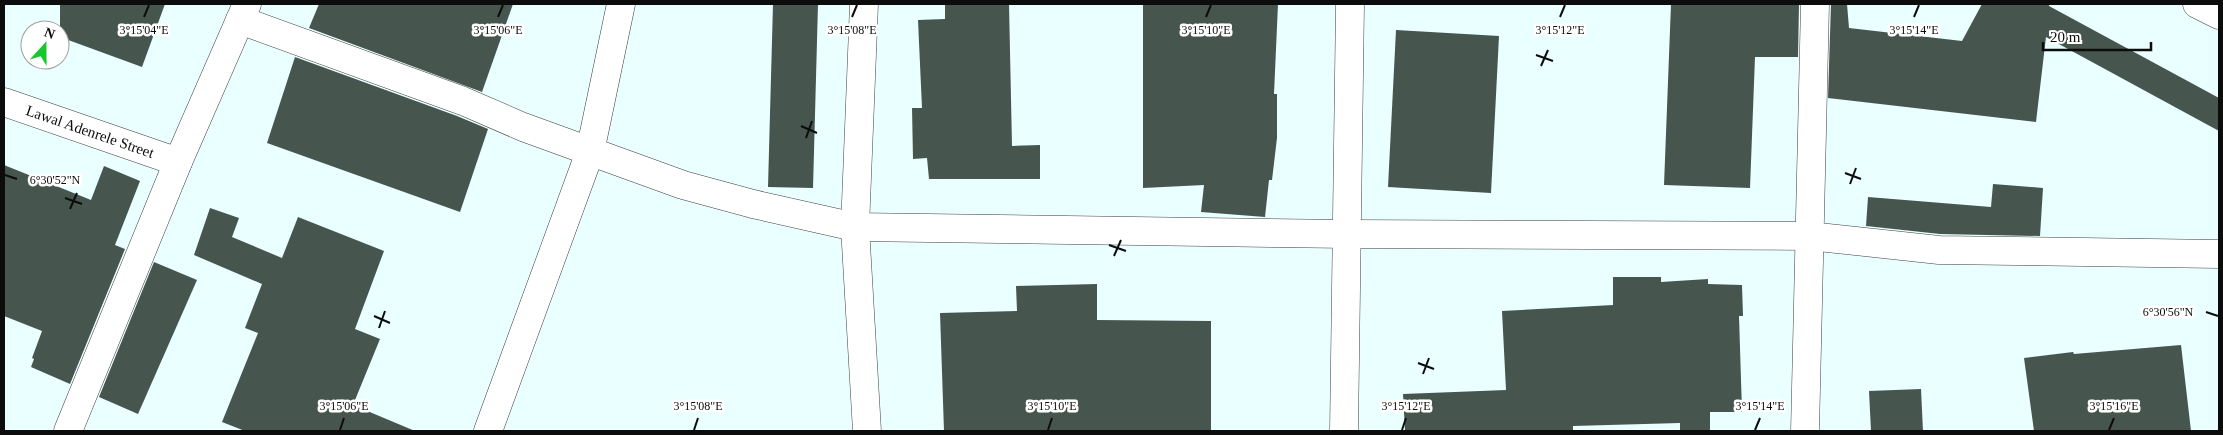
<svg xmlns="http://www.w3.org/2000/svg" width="2223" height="435" font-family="'Times New Roman',serif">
	<rect width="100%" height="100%" fill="#eaffff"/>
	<g fill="#47554f">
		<path d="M 60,4 L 165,4 L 142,67 L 60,37 Z"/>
		<path d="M 319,4 L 513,4 L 482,92 L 309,28 Z"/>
		<path d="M 773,4 L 818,4 L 813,188 L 768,187 Z"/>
		<path d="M 945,4 L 1009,4 L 1012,146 L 1040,145 L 1040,179 L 929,179 L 927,158 L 913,159 L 912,108 L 922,108 L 918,20 L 945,19 Z"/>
		<path d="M 1143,4 L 1278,4 L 1274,94 L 1277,94 L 1277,138 L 1272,180 L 1269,180 L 1265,217 L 1201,212 L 1204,185 L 1143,188 Z"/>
		<path d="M 1671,4 L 1799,4 L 1798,57 L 1755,57 L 1750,188 L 1664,185 Z"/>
		<path d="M 1831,4 L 1847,4 L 1849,28 L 1962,41 L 1982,4 L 2049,4 L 2049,6 L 2219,98 L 2219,131 L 2046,37 L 2036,122 L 1828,98 Z"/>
		<path d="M 1396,30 L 1499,36 L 1491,193 L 1388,187 Z"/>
		<path d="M 295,57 L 457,116 L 488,129 L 460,212 L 267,143 Z"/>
		<path d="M 4,165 L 91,200 L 104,166 L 140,181 L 115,245 L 125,249 L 70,384 L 31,367 L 34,359 L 32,358 L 42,331 L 4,316 Z"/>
		<path d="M 1993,184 L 2043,188 L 2040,236 L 1940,234 L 1866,226 L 1868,197 L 1991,207 Z"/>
		<path d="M 210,208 L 239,218 L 232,237 L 282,258 L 298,217 L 384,251 L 355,329 L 380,339 L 353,405 L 415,431 L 245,431 L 222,422 L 258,333 L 245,328 L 262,284 L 194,255 Z"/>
		<path d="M 154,262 L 197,280 L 138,414 L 99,397 Z"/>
		<path d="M 1613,277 L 1661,277 L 1661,282 L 1708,279 L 1708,284 L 1742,285 L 1743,316 L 1739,316 L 1742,412 L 1710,412 L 1710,431 L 1680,431 L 1680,423 L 1573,426 L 1573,431 L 1405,431 L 1403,394 L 1506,390 L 1502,311 L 1613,305 Z"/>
		<path d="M 1097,284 L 1097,320 L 1211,321 L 1211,431 L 944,431 L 940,313 L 1017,311 L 1016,286 Z"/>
		<path d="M 2181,345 L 2191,431 L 2034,431 L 2024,358 L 2073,352 L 2074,354 Z"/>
		<path d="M 1921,389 L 1923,431 L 1871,431 L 1869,391 Z"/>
	</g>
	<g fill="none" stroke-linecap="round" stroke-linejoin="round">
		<defs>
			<g id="minor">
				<path d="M 864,4 L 855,227 L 867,431"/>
				<path d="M 2197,4 L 2219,15"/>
				<path d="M 240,20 L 463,101 L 523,127 L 683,185 L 753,204 L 855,227 L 1347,234 L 1809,236 L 1939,250 L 2219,254"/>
				<path id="s1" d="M 4,102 L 178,162"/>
				<path d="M 68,431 L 178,162 L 247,4"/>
				<path d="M 488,431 L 590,152 L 621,4"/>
				<path d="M 1344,431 L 1350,4"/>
				<path d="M 1805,431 L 1815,4"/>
			</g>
		</defs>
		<use href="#minor" stroke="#3f3f3f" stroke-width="29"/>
		<use href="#minor" stroke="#fff" stroke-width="28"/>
	</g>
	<path fill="none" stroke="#0c0c0c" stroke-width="2" d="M 144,17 L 149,5M 498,17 L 503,5M 852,17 L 857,5M 1206,17 L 1211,5M 1560,17 L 1565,5M 1914,17 L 1919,5M 1536,55 L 1553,61M 1541,66 L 1548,50M 801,126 L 817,133M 806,138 L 812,121M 1845,173 L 1861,179M 5,175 L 17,179M 1850,184 L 1856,168M 65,198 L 82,204M 70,209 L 77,193M 1109,245 L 1126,251M 1114,256 L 1121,240M 2206,312 L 2218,316M 374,316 L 390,323M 379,328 L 385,311M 1418,363 L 1434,369M 1423,374 L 1429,358M 340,430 L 344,418M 694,430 L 698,418M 1048,430 L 1052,418M 1402,430 L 1406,418M 1755,430 L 1760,418M 2109,430 L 2114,418"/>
	<g text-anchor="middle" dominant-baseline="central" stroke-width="5" stroke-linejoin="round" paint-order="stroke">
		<g font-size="15" fill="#0c0c0c" stroke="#fff">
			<text stroke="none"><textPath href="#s1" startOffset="91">Lawal Adenrele Street</textPath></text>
		</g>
	</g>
	<g font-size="12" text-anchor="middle" fill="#0c0c0c" stroke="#fff" stroke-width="5" stroke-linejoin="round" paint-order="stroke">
		<text x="852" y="34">3°15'08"E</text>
		<text x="1206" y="34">3°15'10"E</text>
		<text x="1560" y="34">3°15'12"E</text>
		<text x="1914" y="34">3°15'14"E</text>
		<text x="144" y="34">3°15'04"E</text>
		<text x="498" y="34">3°15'06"E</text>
		<text x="55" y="184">6°30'52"N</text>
		<text x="2168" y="316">6°30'56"N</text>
		<text x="344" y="410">3°15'06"E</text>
		<text x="698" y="410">3°15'08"E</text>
		<text x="1052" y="410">3°15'10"E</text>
		<text x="1406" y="410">3°15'12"E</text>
		<text x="1760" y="410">3°15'14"E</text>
		<text x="2114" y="410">3°15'16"E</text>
	</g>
	<rect width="2223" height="435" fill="none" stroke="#0c0c0c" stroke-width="10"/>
	<g transform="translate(45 45) rotate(21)"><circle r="24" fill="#ffffff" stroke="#9e9e9e"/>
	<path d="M0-4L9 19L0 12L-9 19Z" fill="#18c72f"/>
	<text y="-8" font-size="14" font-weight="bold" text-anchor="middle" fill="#0c0c0c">N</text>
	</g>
	<path d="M2043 42v8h108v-8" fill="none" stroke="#0c0c0c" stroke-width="2.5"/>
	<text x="2050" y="42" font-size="15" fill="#0c0c0c" stroke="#ffffff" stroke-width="4" paint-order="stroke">20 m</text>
</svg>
